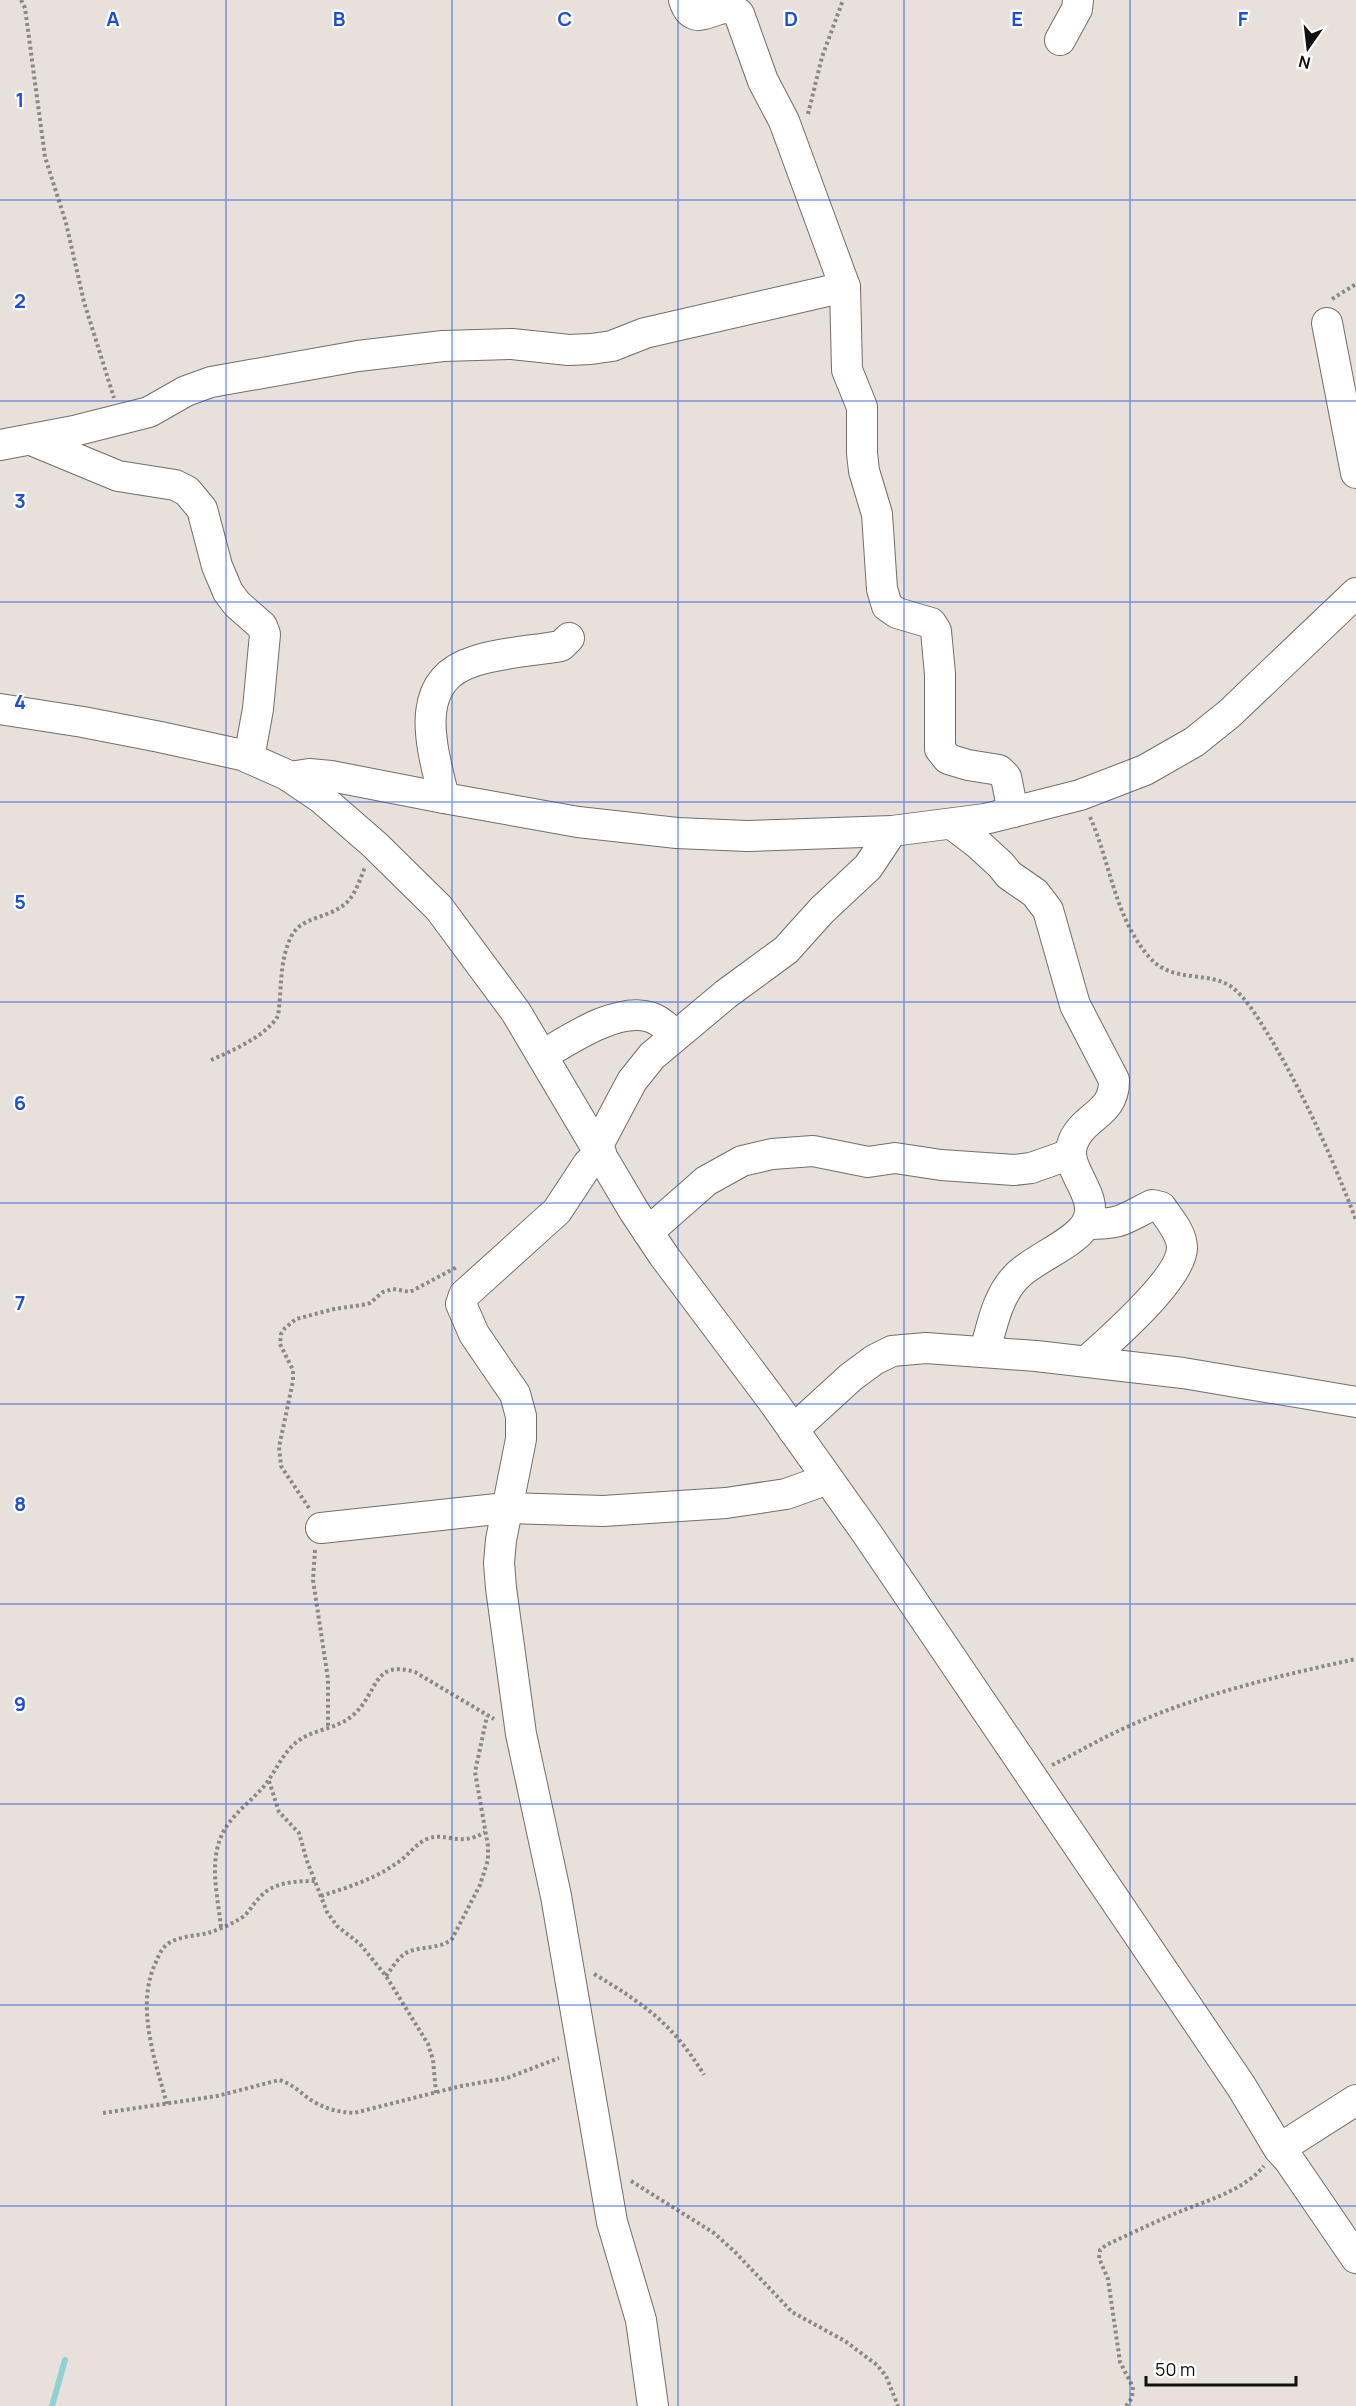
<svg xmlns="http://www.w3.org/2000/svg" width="1356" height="2406" font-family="Manrope,sans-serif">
	<rect width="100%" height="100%" fill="#e8e0db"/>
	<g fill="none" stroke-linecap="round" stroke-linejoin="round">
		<path stroke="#90d1d2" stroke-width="6" d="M 52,2406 L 65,2360"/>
		<defs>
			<g id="minor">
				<path d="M 684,0 C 693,30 713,5 731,8 C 732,9 738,13 739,14 L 763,81 L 784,121 L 845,287 L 847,370 L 862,407 L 862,453 L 864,471 L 877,514 L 882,589 L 887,606 L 897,613 L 931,623 L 936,631 L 940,674 L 940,749 L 948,759 L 968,765 L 999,770 L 1006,777 L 1013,812"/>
				<path d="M 1060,40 L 1077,9 L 1078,0"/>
				<path d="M 1327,323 L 1356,473"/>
				<path d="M 31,440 L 118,476 L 175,485 L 187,491 L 202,509 L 217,566 L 228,592 L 237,604 L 262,626 L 265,634 L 258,709 L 249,758"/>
				<path d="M 0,445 L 74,431 L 149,412 L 186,391 L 211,382 L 358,356 L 443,346 L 512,344 L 569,350 L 591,349 L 612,346 L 645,333 L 845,287"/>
				<path d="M 0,709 L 83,722 L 160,737 L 242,755 L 287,775 L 321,798 L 375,845 L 439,908 L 516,1012 L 634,1211 L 664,1256 L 772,1400 L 868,1535 L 1241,2086 L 1279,2149 L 1289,2160 L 1356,2258"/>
				<path d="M 290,777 L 309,774 L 331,776 L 444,798 L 578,822 L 677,833 L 747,836 L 892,831 L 985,819 L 1080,795 L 1145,770 L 1194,742 L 1229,714 L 1356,593"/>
				<path d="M 444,798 C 433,750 409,681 475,661 C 503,652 533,651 561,646 L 569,638"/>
				<path d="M 952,824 L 977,843 L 1001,865 L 1009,875 L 1035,893 L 1048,910 L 1075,1005 L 1114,1080 C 1115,1114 1084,1115 1073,1142 C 1062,1168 1099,1193 1088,1220 C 1080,1242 1034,1258 1017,1276 C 997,1296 992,1326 985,1351"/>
				<path d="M 543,1055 C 570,1039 617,1007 650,1017 C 660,1020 668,1028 675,1036"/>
				<path d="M 597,1147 L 632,1081 L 652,1056 L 726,994 L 786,950 L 822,910 L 868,867 L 892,831"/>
				<path d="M 601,1153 L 588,1164 L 557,1211 L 464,1295 L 461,1304 L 474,1334 L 515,1394 L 521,1416 L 521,1439 L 501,1540 L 499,1563 L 501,1588 L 521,1734 L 556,1896 L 612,2222 L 641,2320 L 653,2406"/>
				<path d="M 648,1232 L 706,1181 L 742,1161 L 772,1154 L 813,1151 L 868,1162 L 895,1158 L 941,1165 L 1014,1170 L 1031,1168 L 1071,1154"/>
				<path d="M 1087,1361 C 1110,1340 1181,1279 1182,1248 C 1182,1233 1169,1219 1161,1207 L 1152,1205 C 1122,1220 1122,1224 1087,1224"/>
				<path d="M 793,1430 L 851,1377 L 874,1360 L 892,1351 L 926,1348 L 1036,1356 L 1183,1373 L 1356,1402"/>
				<path d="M 321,1528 L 506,1508 L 603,1511 L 726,1503 L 786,1494 L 828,1479"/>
				<path d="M 1279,2149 L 1356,2100"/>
			</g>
		</defs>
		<use href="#minor" stroke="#746d68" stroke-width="32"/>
		<g stroke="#8e8885" stroke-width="4" stroke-dasharray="3 3" stroke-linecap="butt">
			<path d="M 21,0 L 25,8 L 45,157 L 66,223 L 84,302 L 114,398"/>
			<path d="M 808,114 L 822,57 L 843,0"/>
			<path d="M 1332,299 L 1356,284"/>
			<path d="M 1090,817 C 1111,864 1114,917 1150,958 C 1173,984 1210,970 1233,988 C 1249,1001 1260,1022 1271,1039 C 1305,1097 1332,1157 1356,1220"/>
			<path d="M 211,1060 C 232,1051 266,1036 278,1016 C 282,990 279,961 291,937 C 301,915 333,919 349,900 C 356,892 361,877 365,867"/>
			<path d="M 309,1508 L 281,1466 L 279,1447 L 293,1381 L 293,1370 L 280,1344 L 281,1334 L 285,1328 L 296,1319 L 334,1309 L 362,1305 L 370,1303 L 383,1292 L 393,1289 L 410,1292 L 457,1267"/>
			<path d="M 315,1550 L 313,1580 L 328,1679 L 328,1728"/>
			<path d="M 1052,1765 C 1073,1755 1093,1743 1114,1733 C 1190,1696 1274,1677 1356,1659"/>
			<path d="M 269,1781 L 279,1812 L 299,1833 L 307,1861 L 327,1912 L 337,1926 L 360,1944 L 386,1976 L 428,2044 L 433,2060 L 436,2093"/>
			<path d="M 321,1896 C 349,1887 378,1878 401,1860 C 410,1853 417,1843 427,1839 C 447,1831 459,1848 485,1832"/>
			<path d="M 221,1927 C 217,1890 205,1849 233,1818 C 243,1806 255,1797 265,1785 C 276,1771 283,1752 298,1741 C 314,1729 337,1729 352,1716 C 379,1694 371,1659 415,1672 L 494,1719"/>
			<path d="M 594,1974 C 643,2003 674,2025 704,2075"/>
			<path d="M 386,1976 C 393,1967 399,1955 410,1951 C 425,1946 440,1949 452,1939 L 480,1885 L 488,1860 L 488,1846 L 475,1772 L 487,1716"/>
			<path d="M 167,2104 C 155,2061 135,2005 156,1962 C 159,1955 162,1947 169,1943 C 180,1936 196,1936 208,1933 C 218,1930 229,1925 238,1920 C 248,1915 252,1905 260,1897 C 273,1882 296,1881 315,1881"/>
			<path d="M 103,2113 L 217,2096 L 279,2080 C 294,2084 303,2096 316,2103 C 329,2110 340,2112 354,2113 L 461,2086 L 507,2078 L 559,2058"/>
			<path d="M 631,2181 L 714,2233 L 735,2252 L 792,2312 L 845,2341 L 877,2365 L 886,2376 L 898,2406"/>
			<path d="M 1126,2406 L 1132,2398 L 1133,2387 L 1120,2362 L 1108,2279 L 1099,2258 L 1100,2250 L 1106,2245 C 1130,2234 1154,2222 1179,2212 C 1208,2200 1243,2191 1264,2166"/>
		</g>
		<use href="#minor" stroke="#fff" stroke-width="30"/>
	</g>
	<path fill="none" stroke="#1d4ed8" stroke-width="1.5" stroke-opacity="0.55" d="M 226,0 L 226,2406M 452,0 L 452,2406M 678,0 L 678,2406M 904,0 L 904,2406M 1130,0 L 1130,2406M 0,200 L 1356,200M 0,401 L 1356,401M 0,602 L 1356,602M 0,802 L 1356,802M 0,1002 L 1356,1002M 0,1203 L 1356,1203M 0,1404 L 1356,1404M 0,1604 L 1356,1604M 0,1804 L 1356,1804M 0,2005 L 1356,2005M 0,2206 L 1356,2206"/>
	<g font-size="20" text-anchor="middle" font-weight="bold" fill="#1d4ed8" stroke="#fff" stroke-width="4.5" stroke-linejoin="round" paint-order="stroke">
		<text x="113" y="26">A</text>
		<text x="339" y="26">B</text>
		<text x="565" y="26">C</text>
		<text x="791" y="26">D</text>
		<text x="1017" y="26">E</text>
		<text x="1243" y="26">F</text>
		<text x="20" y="107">1</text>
		<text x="20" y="308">2</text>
		<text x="20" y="508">3</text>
		<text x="20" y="709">4</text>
		<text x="20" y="909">5</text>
		<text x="20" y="1110">6</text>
		<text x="20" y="1310">7</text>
		<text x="20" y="1511">8</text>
		<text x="20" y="1711">9</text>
	</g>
	<g transform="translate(1308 48) rotate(194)" stroke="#ffffff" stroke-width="4.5" paint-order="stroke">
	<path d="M0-4.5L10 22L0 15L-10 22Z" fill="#120f0e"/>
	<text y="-9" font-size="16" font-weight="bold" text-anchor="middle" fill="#120f0e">N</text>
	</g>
	<path d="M1146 2376v9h150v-9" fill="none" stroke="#120f0e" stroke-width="3"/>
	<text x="1155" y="2376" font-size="18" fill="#120f0e" stroke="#ffffff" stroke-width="4.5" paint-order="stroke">50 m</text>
</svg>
